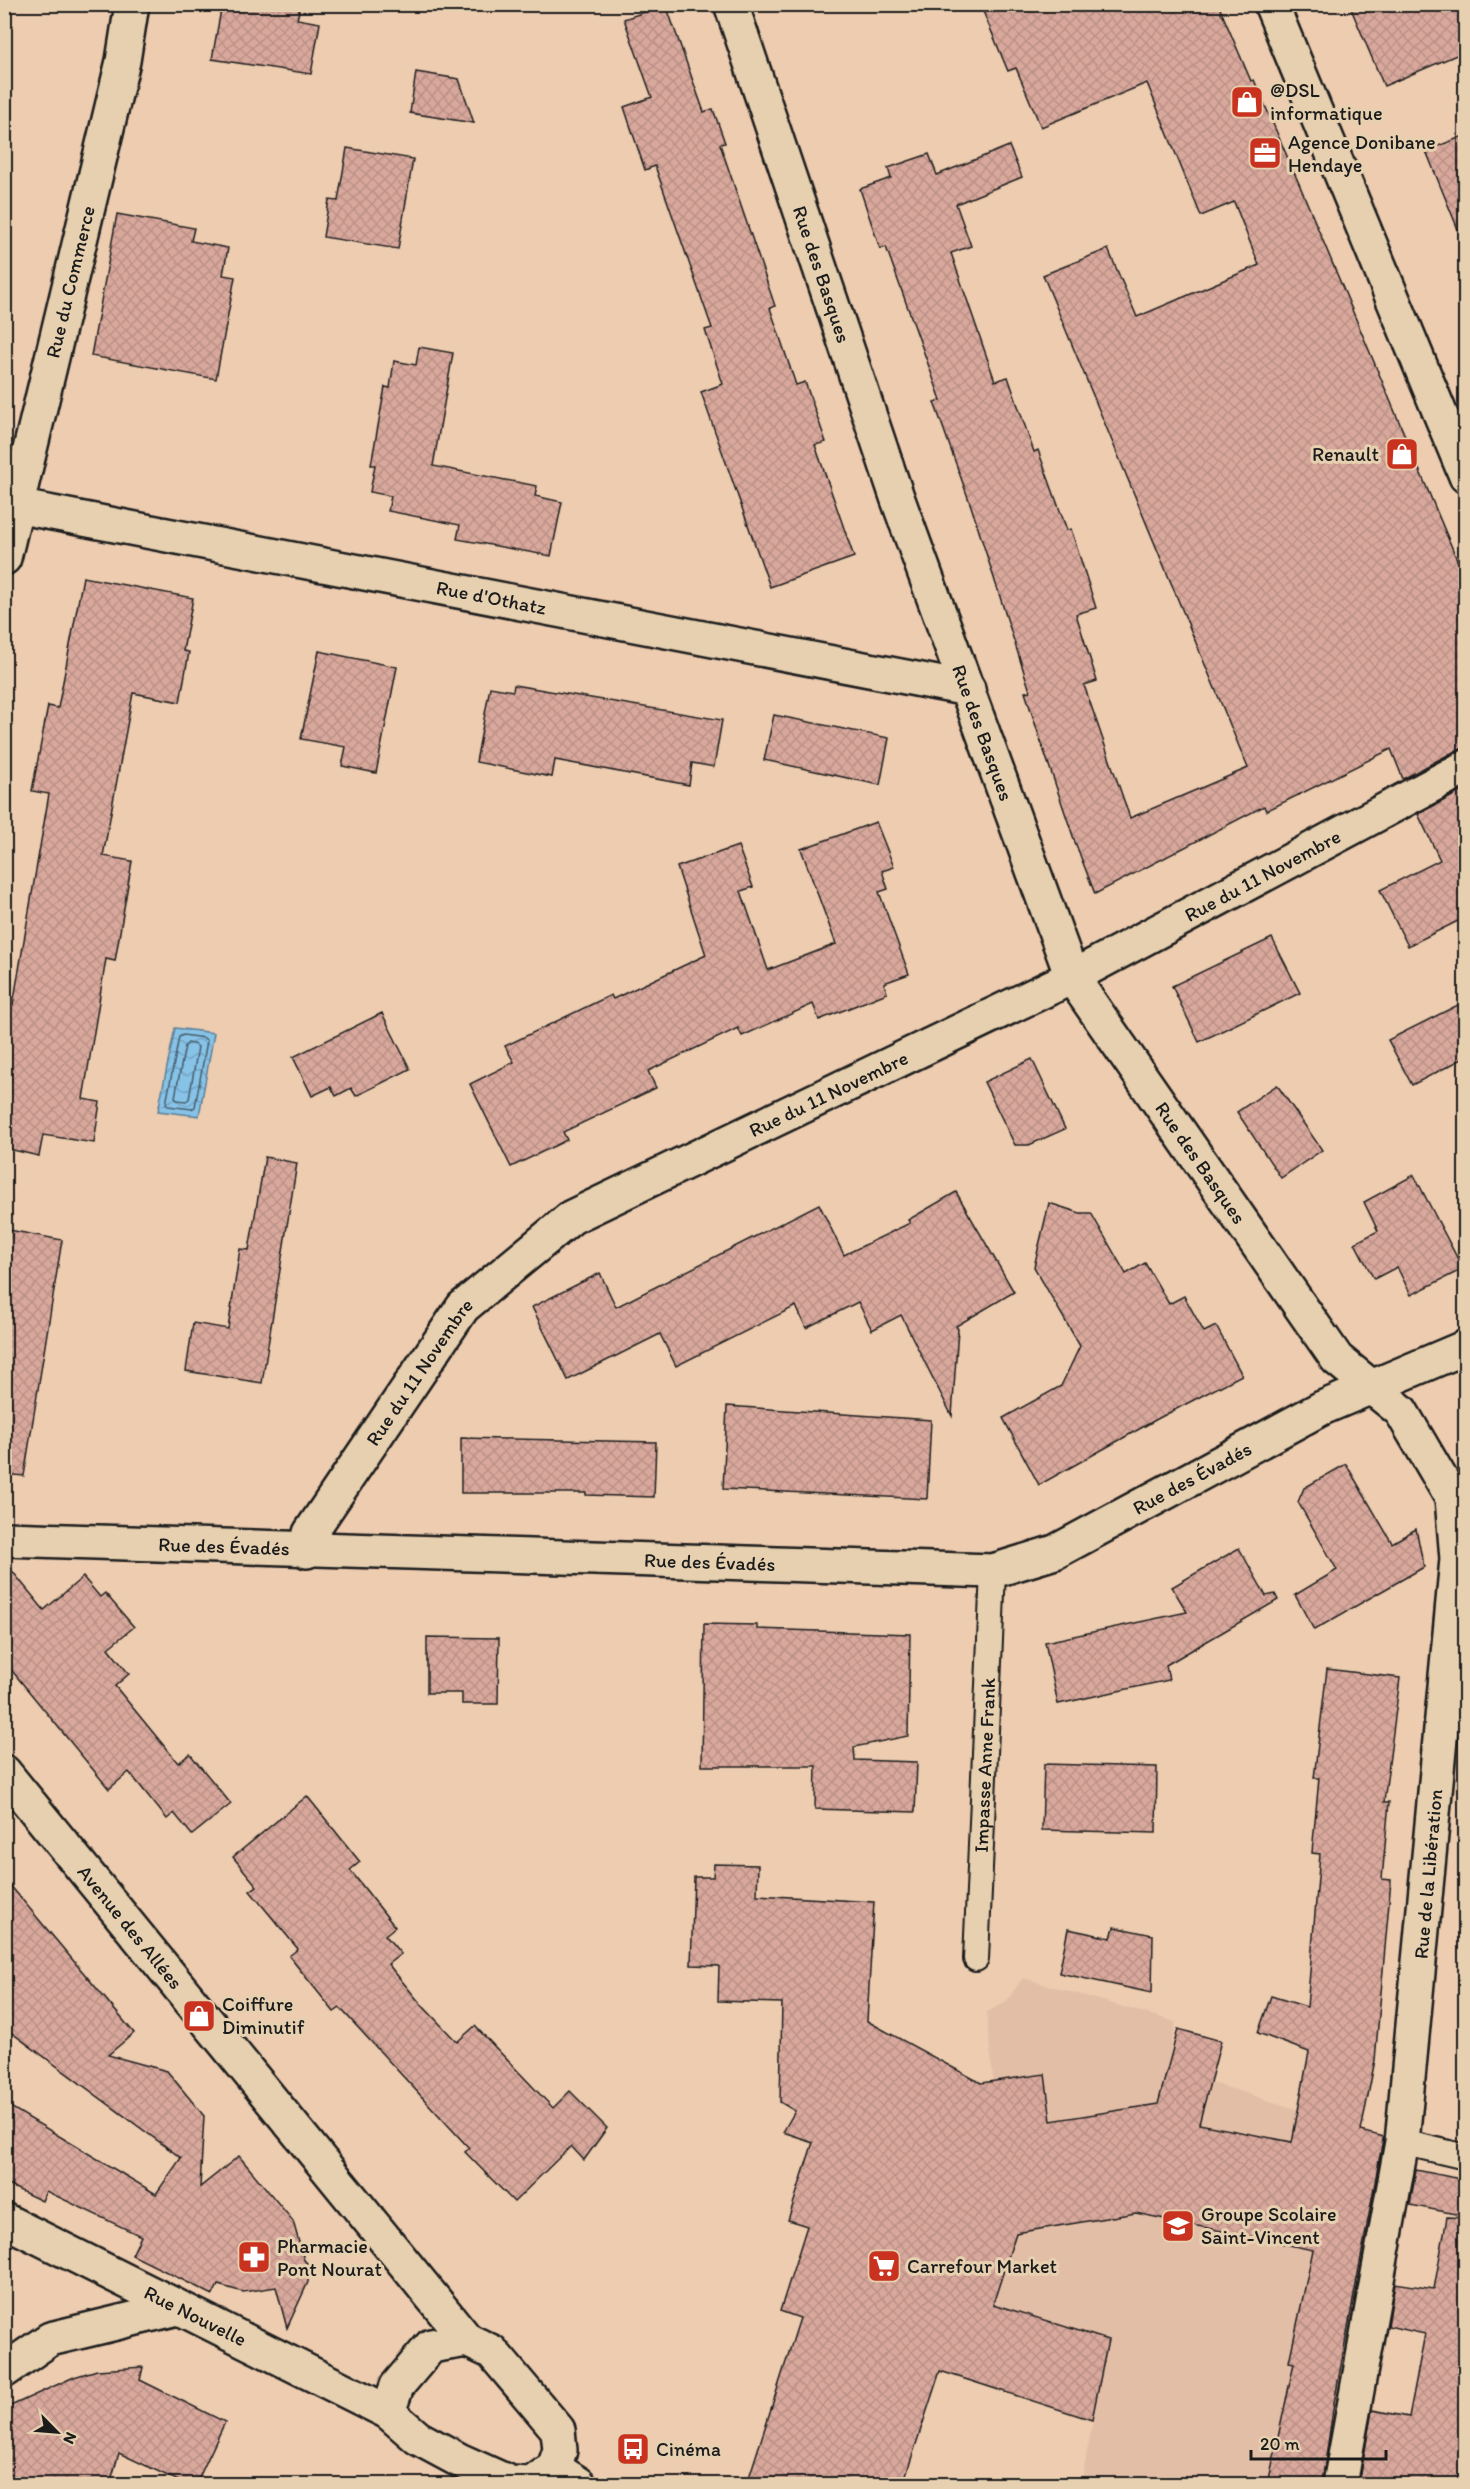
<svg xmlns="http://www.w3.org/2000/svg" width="1470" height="2489" font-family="Itim,sans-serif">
	<defs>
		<pattern id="water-waves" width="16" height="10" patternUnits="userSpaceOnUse" patternTransform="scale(1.5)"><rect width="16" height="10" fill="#87c2e7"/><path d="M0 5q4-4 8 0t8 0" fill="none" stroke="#74a6c6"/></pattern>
		<pattern id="building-cross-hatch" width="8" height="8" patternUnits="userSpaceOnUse" patternTransform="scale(1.5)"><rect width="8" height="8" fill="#d9a89c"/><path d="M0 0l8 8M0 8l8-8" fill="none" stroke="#ba9086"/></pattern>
	</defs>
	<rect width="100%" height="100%" fill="#edccb0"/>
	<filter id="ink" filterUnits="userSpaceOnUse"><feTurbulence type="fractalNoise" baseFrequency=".0167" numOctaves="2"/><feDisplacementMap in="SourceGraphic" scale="12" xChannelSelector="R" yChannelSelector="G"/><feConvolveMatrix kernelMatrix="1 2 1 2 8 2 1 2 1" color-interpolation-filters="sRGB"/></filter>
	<g filter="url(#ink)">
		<path fill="#e3bea7" d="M 1023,1978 L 1176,2022 L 1167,2071 L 1210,2082 L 1387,2138 L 1319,2484 L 1081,2484 L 1108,2340 L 965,2295 L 1003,2175 L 986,2012 L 1005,2003 Z"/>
		<path fill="url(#water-waves)" stroke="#5c8096" stroke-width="1.5" d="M 175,1028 L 214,1033 L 199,1116 L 158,1111 Z"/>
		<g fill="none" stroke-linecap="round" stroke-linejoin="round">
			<g stroke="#475e6d" stroke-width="1.5">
				<path d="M 183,1035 L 204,1038 L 207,1041 L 195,1107 L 192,1109 L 168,1106 L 166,1104 L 179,1037 Z"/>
				<path d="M 188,1043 L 196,1045 L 198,1047 L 189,1099 L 186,1101 L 177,1100 L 175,1097 L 185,1046 Z"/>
			</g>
		</g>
		<g fill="url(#building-cross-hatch)" stroke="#1c1c1c" stroke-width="1.5">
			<path d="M 222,4 L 279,4 L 300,8 L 297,19 L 320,23 L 311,74 L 212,59 Z"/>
			<path d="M 980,4 L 1218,4 L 1251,81 L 1254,80 L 1300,186 L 1466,581 L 1466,748 L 1457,750 L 1403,779 L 1391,749 L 1266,811 L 1264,806 L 1095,894 L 1075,842 L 1041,742 L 1025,692 L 1030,691 L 971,506 L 934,402 L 941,400 L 886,247 L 880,249 L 860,189 L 891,178 L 888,168 L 929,154 L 937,175 L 1009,146 L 1022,177 L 956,204 L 971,246 L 951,253 L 995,381 L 1008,377 L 1034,452 L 1038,450 L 1067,530 L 1071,529 L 1096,608 L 1076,614 L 1097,681 L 1084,685 L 1130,818 L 1248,768 L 1043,275 L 1108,249 L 1137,317 L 1259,265 L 1234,202 L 1201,216 L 1147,83 L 1041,127 L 1016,68 L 1008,71 Z"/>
			<path d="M 1349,4 L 1466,4 L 1466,51 L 1384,86 Z"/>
			<path d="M 666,5 L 704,112 L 713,109 L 725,143 L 720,144 L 775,306 L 770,308 L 796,385 L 805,382 L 826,442 L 815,445 L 854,557 L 770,587 L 701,392 L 723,384 L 705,330 L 712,328 L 655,166 L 645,170 L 624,107 L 652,97 L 624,19 Z"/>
			<path d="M 416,72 L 459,79 L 474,123 L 410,113 Z"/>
			<path d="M 1466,135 L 1466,244 L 1464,244 L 1426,151 Z"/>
			<path d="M 347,148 L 413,159 L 398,249 L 323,237 L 329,200 L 338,201 Z"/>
			<path d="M 117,214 L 194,228 L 191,241 L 228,248 L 223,275 L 235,277 L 216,379 L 91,356 Z"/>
			<path d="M 419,347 L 453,353 L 433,466 L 537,486 L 535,496 L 562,502 L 551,556 L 457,539 L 460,525 L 388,511 L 391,496 L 370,492 L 375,465 L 371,465 L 385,387 L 390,388 L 394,361 L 416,365 Z"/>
			<path d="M 83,577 L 193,598 L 183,651 L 189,652 L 180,702 L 133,693 L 103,856 L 132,861 L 115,961 L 106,959 L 83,1099 L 100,1102 L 94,1143 L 43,1135 L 39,1156 L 4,1148 L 4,1004 L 13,1005 L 49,794 L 32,791 L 48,706 L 58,708 Z"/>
			<path d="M 319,651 L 397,667 L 376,773 L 342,766 L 346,747 L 301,739 Z"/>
			<path d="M 514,685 L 722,720 L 714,767 L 692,763 L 689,785 L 555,760 L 552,777 L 476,762 L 490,687 L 513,691 Z"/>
			<path d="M 774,715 L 889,738 L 880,785 L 764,760 Z"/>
			<path d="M 1466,789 L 1466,917 L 1408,946 L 1380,890 L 1440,860 L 1418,814 Z"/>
			<path d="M 876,822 L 894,867 L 882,871 L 888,889 L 879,892 L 909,974 L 884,983 L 887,993 L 819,1020 L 813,1004 L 742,1036 L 738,1028 L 648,1071 L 656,1088 L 563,1132 L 567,1140 L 511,1167 L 470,1084 L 514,1062 L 505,1046 L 611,995 L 613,999 L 706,955 L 677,867 L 738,846 L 753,887 L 741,891 L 768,970 L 836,944 L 801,849 Z"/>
			<path d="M 1272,938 L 1300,993 L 1199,1042 L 1172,986 Z"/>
			<path d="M 1466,1001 L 1466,1057 L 1412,1085 L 1388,1040 Z"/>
			<path d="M 382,1013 L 410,1069 L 356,1096 L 351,1088 L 336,1096 L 331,1087 L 312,1096 L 293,1057 Z"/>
			<path d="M 1032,1059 L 1065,1129 L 1029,1145 L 1015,1145 L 984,1082 Z"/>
			<path d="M 1277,1085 L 1322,1150 L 1281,1178 L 1237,1112 Z"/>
			<path d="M 265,1157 L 297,1163 L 262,1383 L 186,1371 L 193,1323 L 228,1329 L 240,1249 L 249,1250 Z"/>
			<path d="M 1414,1175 L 1463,1269 L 1411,1295 L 1397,1267 L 1374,1279 L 1355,1243 L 1378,1231 L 1364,1202 Z"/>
			<path d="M 956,1192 L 1014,1292 L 956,1326 L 958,1329 L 952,1416 L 901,1315 L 872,1330 L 858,1302 L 806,1328 L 796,1306 L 676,1366 L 660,1334 L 568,1380 L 532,1307 L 600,1273 L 616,1307 L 819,1204 L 844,1255 L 910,1223 L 908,1220 Z"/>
			<path d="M 1049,1203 L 1080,1213 L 1091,1213 L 1126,1274 L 1145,1263 L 1169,1304 L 1184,1296 L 1204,1332 L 1216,1326 L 1242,1375 L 1159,1418 L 1039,1485 L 1003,1418 L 1061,1386 L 1080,1346 L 1034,1267 Z"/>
			<path d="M 4,1229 L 62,1240 L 24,1476 L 4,1474 Z"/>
			<path d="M 727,1406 L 931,1420 L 927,1499 L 723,1489 Z"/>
			<path d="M 461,1438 L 656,1442 L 654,1497 L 586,1495 L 586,1493 L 461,1493 Z"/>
			<path d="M 1346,1464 L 1392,1543 L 1416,1529 L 1424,1567 L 1314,1630 L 1295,1595 L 1337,1570 L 1298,1502 L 1304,1488 Z"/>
			<path d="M 1239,1548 L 1266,1596 L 1275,1594 L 1278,1600 L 1166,1665 L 1169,1680 L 1058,1704 L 1045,1642 L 1187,1612 L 1172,1587 Z"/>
			<path d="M 4,1561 L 44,1610 L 83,1577 L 100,1597 L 105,1593 L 134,1627 L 108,1648 L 129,1674 L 115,1686 L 178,1763 L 190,1754 L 231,1804 L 192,1835 L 174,1813 L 167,1819 L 129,1772 L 109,1789 L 4,1661 Z"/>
			<path d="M 704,1624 L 757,1625 L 757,1629 L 910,1634 L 908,1736 L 854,1747 L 855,1760 L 917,1762 L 915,1812 L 815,1809 L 816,1766 L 702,1766 Z"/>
			<path d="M 427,1637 L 499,1638 L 498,1704 L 462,1704 L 462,1693 L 427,1693 Z"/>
			<path d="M 1327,1669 L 1400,1678 L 1384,1802 L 1389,1802 L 1382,1879 L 1391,1880 L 1375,2060 L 1361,2131 L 1384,2137 L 1383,2139 L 1334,2403 L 1322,2484 L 1268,2484 L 1294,2363 L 1289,2362 L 1313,2250 L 1136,2213 L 1016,2233 L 993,2304 L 1108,2340 L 1092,2420 L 940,2371 L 903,2484 L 747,2484 L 800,2318 L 780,2311 L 807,2226 L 788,2220 L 813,2142 L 783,2132 L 795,2111 L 780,2102 L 782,2003 L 718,2001 L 719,1966 L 691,1965 L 694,1877 L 713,1877 L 714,1864 L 758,1865 L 757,1895 L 874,1902 L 867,2021 L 981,2083 L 1045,2074 L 1051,2121 L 1158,2104 L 1178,2029 L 1221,2041 L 1199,2124 L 1292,2142 L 1309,2052 L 1258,2033 L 1271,1996 L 1307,2007 L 1320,1854 L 1312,1853 L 1319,1778 L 1314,1778 Z"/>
			<path d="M 1044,1764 L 1157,1767 L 1156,1833 L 1042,1830 Z"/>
			<path d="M 307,1796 L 360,1862 L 350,1870 L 395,1927 L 385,1935 L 401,1954 L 388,1964 L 420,2003 L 457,2042 L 475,2026 L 553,2108 L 570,2091 L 607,2128 L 584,2160 L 571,2146 L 514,2202 L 465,2152 L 469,2148 L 340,2008 L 334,2012 L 289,1956 L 298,1949 L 250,1891 L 257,1886 L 233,1857 Z"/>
			<path d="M 4,1878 L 134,2033 L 108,2055 L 167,2071 L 204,2116 L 200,2187 L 239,2156 L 293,2221 L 304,2260 L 308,2264 L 308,2282 L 287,2328 L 276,2287 L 243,2292 L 218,2285 L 213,2295 L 132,2255 L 141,2236 L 46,2191 L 42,2201 L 4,2183 L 4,2103 L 156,2194 L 181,2158 L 4,2027 Z"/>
			<path d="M 1114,1927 L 1153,1935 L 1152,1993 L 1059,1973 L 1068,1929 L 1111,1938 Z"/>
			<path d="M 1416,2170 L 1466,2180 L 1466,2216 L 1410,2205 Z"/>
			<path d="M 1447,2217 L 1466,2218 L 1466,2484 L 1359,2484 L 1372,2410 L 1409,2417 L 1425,2334 L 1388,2326 L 1395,2283 L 1434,2289 Z"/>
			<path d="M 143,2367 L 140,2380 L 225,2422 L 196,2484 L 185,2484 L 119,2453 L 110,2484 L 4,2484 L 4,2409 L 74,2377 L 97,2370 Z"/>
		</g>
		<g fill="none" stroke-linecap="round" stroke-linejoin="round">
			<defs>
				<g id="service">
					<path id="s1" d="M 976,1959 L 993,1571"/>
					<path d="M 1402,2142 L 1466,2157"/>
				</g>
				<g id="minor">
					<path id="s2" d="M 731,4 L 897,497 L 1072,977 L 1337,1359 L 1401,1411 L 1452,1498 L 1457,1559 L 1402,2142 L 1340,2484"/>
					<path id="s3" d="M 16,506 L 968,689"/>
					<path id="s4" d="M 4,1539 L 993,1571 L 1055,1552 L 1322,1408 L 1466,1347"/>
					<path id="s5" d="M 307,1551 L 310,1533 L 463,1307 L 572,1217 L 1072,977 L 1466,767"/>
					<path id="s6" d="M 4,2220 L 388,2412"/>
					<path d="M 4,2371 L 50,2339 L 178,2308"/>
				</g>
				<g id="tertiary">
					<path id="s7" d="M 4,558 L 123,61 L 132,4"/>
					<path id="s8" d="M 4,1772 L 467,2340"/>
					<path d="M 467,2340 L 492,2352 L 558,2430 L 560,2450 L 554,2468 L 531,2484 L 510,2483 L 459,2460 L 418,2438 L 388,2412 L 397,2386 L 431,2346 Z"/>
					<path d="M 554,2468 L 579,2484"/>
				</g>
				<path id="secondary" d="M 1271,4 L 1466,476"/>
			</defs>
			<use href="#service" stroke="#1c1c1c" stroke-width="28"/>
			<use href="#minor" stroke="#1c1c1c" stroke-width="38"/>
			<use href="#tertiary" stroke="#1c1c1c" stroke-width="38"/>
			<use href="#secondary" stroke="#1c1c1c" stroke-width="38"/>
			<use href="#service" stroke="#e6d0af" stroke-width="24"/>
			<use href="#minor" stroke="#e6d0af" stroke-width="33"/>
			<use href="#tertiary" stroke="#e6d0af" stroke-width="33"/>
			<use href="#secondary" stroke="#e6d0af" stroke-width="33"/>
		</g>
	</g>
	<defs>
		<symbol id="shop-square" viewBox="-11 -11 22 22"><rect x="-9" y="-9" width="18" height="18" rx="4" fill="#c8321e" stroke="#e6d0af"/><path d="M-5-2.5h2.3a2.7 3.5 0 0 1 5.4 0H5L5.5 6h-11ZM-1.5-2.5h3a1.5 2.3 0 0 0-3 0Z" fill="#fff"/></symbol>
		<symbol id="office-square" viewBox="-11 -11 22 22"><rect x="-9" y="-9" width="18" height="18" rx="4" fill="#c8321e" stroke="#e6d0af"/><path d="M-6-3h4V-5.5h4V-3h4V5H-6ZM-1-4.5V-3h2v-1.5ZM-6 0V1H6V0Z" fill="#fff"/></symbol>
		<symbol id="school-square" viewBox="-11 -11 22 22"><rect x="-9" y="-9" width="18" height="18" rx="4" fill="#c8321e" stroke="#e6d0af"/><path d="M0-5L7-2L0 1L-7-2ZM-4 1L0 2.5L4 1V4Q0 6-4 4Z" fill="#fff"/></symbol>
		<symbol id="pharmacy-square" viewBox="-11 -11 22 22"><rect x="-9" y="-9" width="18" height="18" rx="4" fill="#c8321e" stroke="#e6d0af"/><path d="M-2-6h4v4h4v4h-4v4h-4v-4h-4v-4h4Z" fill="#fff"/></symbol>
		<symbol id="supermarket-square" viewBox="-11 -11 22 22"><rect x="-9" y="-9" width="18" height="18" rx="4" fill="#c8321e" stroke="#e6d0af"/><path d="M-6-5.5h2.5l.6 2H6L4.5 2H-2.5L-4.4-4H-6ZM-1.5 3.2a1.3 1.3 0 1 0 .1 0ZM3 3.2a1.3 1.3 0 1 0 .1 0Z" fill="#fff"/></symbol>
		<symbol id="bus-square" viewBox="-11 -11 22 22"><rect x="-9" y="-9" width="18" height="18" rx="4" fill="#c8321e" stroke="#e6d0af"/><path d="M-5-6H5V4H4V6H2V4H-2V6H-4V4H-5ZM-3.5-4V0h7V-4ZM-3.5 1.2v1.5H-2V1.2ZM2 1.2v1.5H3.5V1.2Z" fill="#fff"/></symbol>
	</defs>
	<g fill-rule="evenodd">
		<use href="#shop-square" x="1228" y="83" width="38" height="38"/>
		<use href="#office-square" x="1246" y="134" width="38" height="38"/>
		<use href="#shop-square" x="1383" y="435" width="38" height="38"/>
		<use href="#shop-square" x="180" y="1997" width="38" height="38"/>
		<use href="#school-square" x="1159" y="2207" width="38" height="38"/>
		<use href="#pharmacy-square" x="235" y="2238" width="38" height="38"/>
		<use href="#supermarket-square" x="865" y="2247" width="38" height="38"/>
		<use href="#bus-square" x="614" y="2430" width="38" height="38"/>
	</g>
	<g text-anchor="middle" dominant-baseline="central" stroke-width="6" stroke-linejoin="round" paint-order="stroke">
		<g font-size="20" fill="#1c1c1c" stroke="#e6d0af" text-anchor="start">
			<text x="1270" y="90">@DSL<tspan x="1270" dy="23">informatique</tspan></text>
			<text x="1288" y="142">Agence Donibane<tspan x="1288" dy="23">Hendaye</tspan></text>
			<text x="1379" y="454" text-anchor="end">Renault</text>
			<text x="222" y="2004">Coiffure<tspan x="222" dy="23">Diminutif</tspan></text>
			<text x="1201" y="2214">Groupe Scolaire<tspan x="1201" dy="23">Saint-Vincent</tspan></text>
			<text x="277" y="2246">Pharmacie<tspan x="277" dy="23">Pont Nourat</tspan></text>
			<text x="907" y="2266">Carrefour Market</text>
			<text x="656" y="2449">Cinéma</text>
		</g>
		<g font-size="20" fill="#1c1c1c" stroke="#e6d0af">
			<text stroke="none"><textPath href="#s2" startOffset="285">Rue des Basques</textPath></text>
			<text stroke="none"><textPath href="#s7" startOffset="284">Rue du Commerce</textPath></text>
			<text stroke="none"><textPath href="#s3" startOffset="484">Rue d'Othatz</textPath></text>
			<text stroke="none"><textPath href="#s2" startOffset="771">Rue des Basques</textPath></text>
			<text stroke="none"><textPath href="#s5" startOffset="1203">Rue du 11 Novembre</textPath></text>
			<text stroke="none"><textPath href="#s5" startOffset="717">Rue du 11 Novembre</textPath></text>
			<text stroke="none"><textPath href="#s2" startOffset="1257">Rue des Basques</textPath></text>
			<text stroke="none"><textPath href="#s5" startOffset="213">Rue du 11 Novembre</textPath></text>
			<text stroke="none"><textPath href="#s4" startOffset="1210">Rue des Évadés</textPath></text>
			<text stroke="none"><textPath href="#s4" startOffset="220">Rue des Évadés</textPath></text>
			<text stroke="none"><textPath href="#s4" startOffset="706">Rue des Évadés</textPath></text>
			<text stroke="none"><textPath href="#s1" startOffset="194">Impasse Anne Frank</textPath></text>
			<text transform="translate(1428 1874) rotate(-85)">Rue de la Libération</text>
			<text stroke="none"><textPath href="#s8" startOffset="200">Avenue des Allées</textPath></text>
			<text stroke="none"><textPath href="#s6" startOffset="214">Rue Nouvelle</textPath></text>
		</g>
	</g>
	<rect width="1470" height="2489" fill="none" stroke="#e6d0af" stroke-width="24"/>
	<rect x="12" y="12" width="1446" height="2465" fill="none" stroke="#1c1c1c" stroke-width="2" filter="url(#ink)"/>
	<g transform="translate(57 2432) rotate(115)" stroke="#e6d0af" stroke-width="4.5" paint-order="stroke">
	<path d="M0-4.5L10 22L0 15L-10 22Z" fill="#1c1c1c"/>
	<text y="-9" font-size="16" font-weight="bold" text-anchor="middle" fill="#1c1c1c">N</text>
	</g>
	<path d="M1251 2450v9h135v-9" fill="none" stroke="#1c1c1c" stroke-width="3"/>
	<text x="1260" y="2450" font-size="18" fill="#1c1c1c" stroke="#e6d0af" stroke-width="4.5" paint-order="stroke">20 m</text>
</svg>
